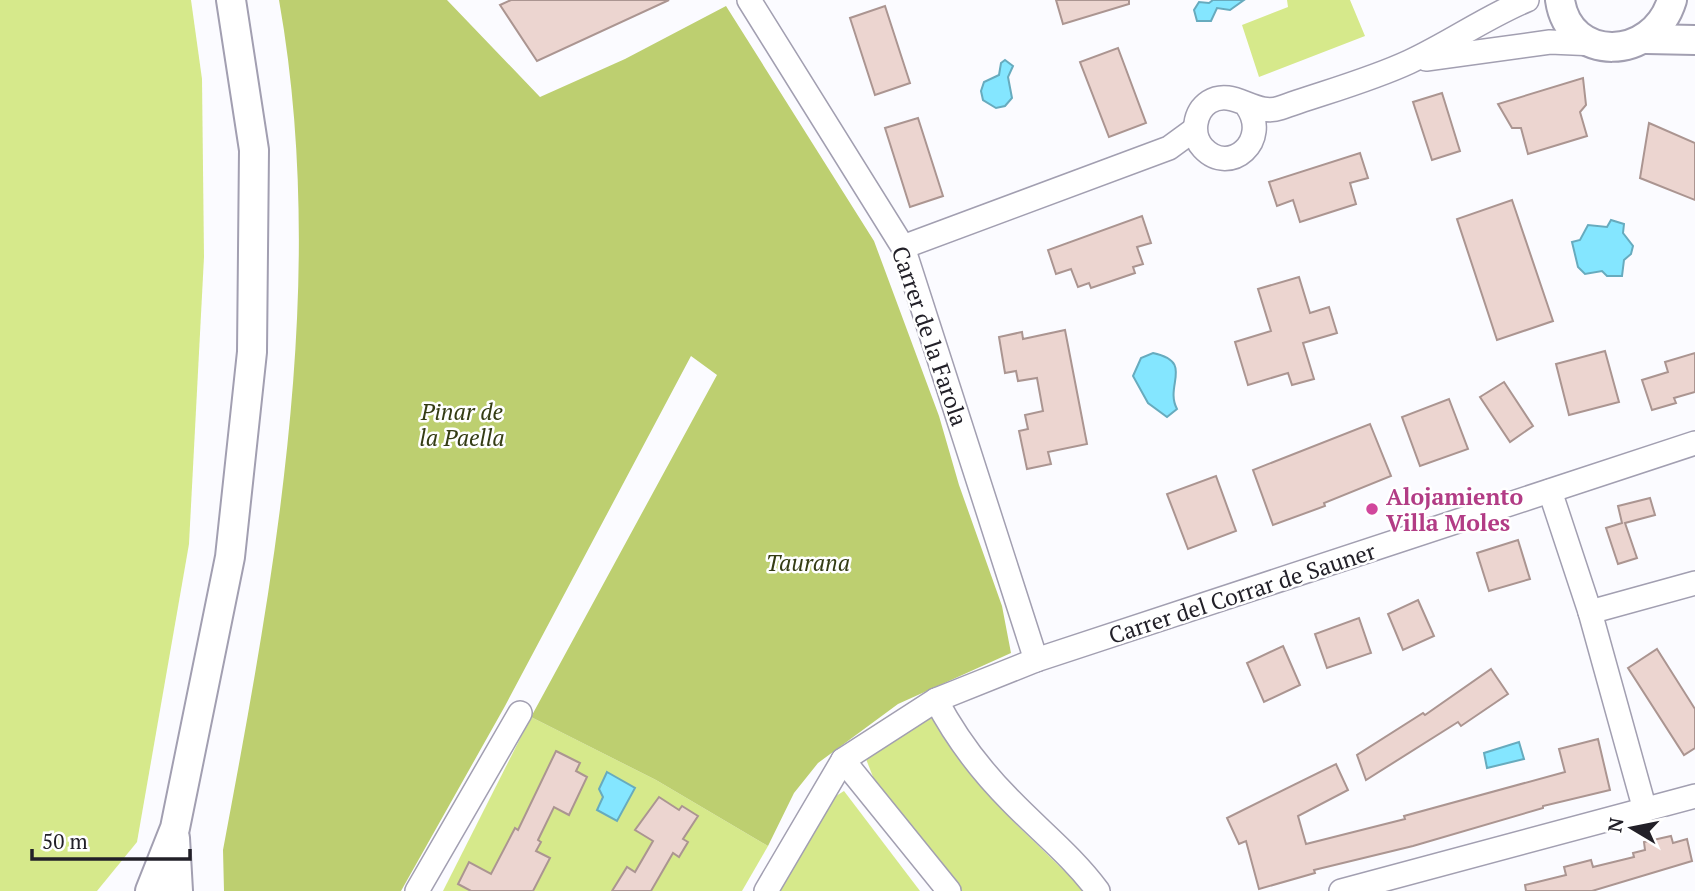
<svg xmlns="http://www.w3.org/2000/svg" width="1695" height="891" font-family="'PT Serif',serif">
	<rect width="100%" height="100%" fill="#fbfbff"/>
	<g fill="#d6e98b">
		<path d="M 0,0 L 191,0 L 202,79 L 204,257 L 189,544 L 137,842 L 97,891 L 0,891 Z"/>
		<path d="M 1287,0 L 1350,0 L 1365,36 L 1259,77 L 1242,25 L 1288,7 Z"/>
		<path d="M 932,713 L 961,760 L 1015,823 L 1085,891 L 962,891 L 877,787 L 866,759 Z"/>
		<path d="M 531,717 L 656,780 L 768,846 L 742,891 L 443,891 Z"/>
		<path d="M 844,791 L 920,891 L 777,891 L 828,801 Z"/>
	</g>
	<path fill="#bdcf70" d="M 279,0 L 447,0 L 540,97 L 625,59 L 726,6 L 874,241 L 939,416 L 959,485 L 1002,606 L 1011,653 L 898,704 L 818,763 L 794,793 L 768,846 L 656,780 L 531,717 L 717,375 L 691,356 L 505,706 L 401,891 L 224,891 L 223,850 C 275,572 329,283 279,0 Z"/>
	<g fill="#84e6ff" stroke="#67abbe" stroke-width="2">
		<path d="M 1213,0 L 1244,0 L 1230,10 L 1217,8 L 1211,21 L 1197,21 L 1194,10 L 1199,2 L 1209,3 Z"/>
		<path d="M 1005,60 L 1013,66 L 1008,77 L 1012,98 L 1005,106 L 996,108 L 983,100 L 981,91 L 984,82 L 999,75 L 1001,63 Z"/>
		<path d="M 1611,220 L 1624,224 L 1623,233 L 1633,246 L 1631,254 L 1624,260 L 1622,276 L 1607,276 L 1602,271 L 1585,274 L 1578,267 L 1572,242 L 1580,240 L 1588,225 L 1607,227 Z"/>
		<path d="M 1153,353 C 1195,362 1164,385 1177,409 L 1167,417 L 1148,403 L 1133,376 L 1141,358 Z"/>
		<path d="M 1519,742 L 1524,759 L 1487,768 L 1484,753 Z"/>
		<path d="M 607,772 L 635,788 L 617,821 L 597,810 L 603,797 L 599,789 Z"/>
	</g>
	<g fill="#ecd5d0" stroke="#ab9591" stroke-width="2">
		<path d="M 511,0 L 669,0 L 537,61 L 500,5 Z"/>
		<path d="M 1056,0 L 1129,0 L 1129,4 L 1063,24 Z"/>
		<path d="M 885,6 L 910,83 L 875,95 L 850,18 Z"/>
		<path d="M 1118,48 L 1146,123 L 1109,137 L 1080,62 Z"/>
		<path d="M 1583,78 L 1586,105 L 1580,112 L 1587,136 L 1528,154 L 1521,128 L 1512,128 L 1498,104 Z"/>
		<path d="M 1442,93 L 1460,151 L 1432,160 L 1413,102 Z"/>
		<path d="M 918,118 L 943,196 L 910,207 L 885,128 Z"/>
		<path d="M 1649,123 L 1695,143 L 1695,200 L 1640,178 Z"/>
		<path d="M 1360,153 L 1368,178 L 1350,183 L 1356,204 L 1300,222 L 1293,200 L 1277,206 L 1269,182 Z"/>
		<path d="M 1512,200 L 1553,321 L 1497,340 L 1457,219 Z"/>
		<path d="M 1142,216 L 1151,243 L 1137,247 L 1143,264 L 1133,267 L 1135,273 L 1091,288 L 1089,283 L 1078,287 L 1071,269 L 1056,274 L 1048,250 Z"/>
		<path d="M 1299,277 L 1310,313 L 1329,307 L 1337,333 L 1303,343 L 1314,379 L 1292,385 L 1288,373 L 1248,385 L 1235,342 L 1271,331 L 1258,289 Z"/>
		<path d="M 1065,330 L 1087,444 L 1048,452 L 1051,464 L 1027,469 L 1019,431 L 1028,429 L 1025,415 L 1043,411 L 1037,378 L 1018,381 L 1016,371 L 1005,373 L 999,337 L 1022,332 L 1023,339 Z"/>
		<path d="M 1605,351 L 1619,402 L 1569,415 L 1556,364 Z"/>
		<path d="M 1695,353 L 1695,392 L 1674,398 L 1676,403 L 1652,410 L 1642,380 L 1668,372 L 1665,362 Z"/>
		<path d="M 1504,382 L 1533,426 L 1510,442 L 1480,397 Z"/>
		<path d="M 1449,399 L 1468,449 L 1420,466 L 1402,417 Z"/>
		<path d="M 1370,424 L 1391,476 L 1324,503 L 1325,506 L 1273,525 L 1253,470 Z"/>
		<path d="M 1216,476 L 1236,531 L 1188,549 L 1167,494 Z"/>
		<path d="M 1650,498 L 1655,515 L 1625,523 L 1637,558 L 1618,564 L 1606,528 L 1622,523 L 1618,506 Z"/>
		<path d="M 1518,540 L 1530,579 L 1489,591 L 1477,553 Z"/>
		<path d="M 1418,600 L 1434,636 L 1403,650 L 1388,614 Z"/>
		<path d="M 1359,618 L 1371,653 L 1327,668 L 1315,634 Z"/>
		<path d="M 1283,646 L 1300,685 L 1264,702 L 1247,663 Z"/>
		<path d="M 1657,649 L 1695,709 L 1695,748 L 1684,755 L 1628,668 Z"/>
		<path d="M 1491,669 L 1508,694 L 1461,726 L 1458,722 L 1366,780 L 1357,755 L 1423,713 L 1425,715 Z"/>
		<path d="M 1598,739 L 1610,790 L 1543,806 L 1543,808 L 1413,846 L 1314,870 L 1315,873 L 1259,889 L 1246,841 L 1239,844 L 1227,818 L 1336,764 L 1348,790 L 1298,816 L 1306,844 L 1405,819 L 1404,816 L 1565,772 L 1559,749 Z"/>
		<path d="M 556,751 L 580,763 L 576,771 L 587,777 L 569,815 L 554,807 L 538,840 L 541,842 L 536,851 L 550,858 L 533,891 L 471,891 L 458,884 L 469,862 L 491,874 L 515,828 L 518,830 Z"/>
		<path d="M 659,797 L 679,810 L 682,806 L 698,816 L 683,839 L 688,842 L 679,857 L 673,853 L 651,891 L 612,891 L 627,867 L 635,872 L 653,841 L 635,830 Z"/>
		<path d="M 1671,836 L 1673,843 L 1687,839 L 1692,861 L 1592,891 L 1526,891 L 1525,885 L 1566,875 L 1564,867 L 1591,860 L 1593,867 L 1634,857 L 1633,853 L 1645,850 L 1644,842 Z"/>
	</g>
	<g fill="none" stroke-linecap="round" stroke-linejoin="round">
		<defs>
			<g id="minor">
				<path d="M 749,0 L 903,247 L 1036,660"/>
				<path d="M 1426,59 L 1550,42 L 1596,44"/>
				<path d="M 1247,106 C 1271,140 1230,177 1203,148 C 1191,135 1194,112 1209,102 C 1233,87 1255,117 1280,108 C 1322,93 1368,81 1409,62 C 1450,43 1486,17 1527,0"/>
				<path d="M 903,247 L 1169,148 L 1195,129"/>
				<path d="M 1550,491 L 1590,612 L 1645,810"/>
				<path d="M 1590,612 L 1695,583"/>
				<path d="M 936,700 C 956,738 981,771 1011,801 C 1040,831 1073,857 1098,891"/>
				<path d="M 843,760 L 949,891"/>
				<path d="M 417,891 L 520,713"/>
				<path d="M 766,891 L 843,760 L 936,700 L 1036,660 L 1695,443"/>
				<path d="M 1341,891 L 1695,796"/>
			</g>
			<g id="tertiary">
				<path d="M 1560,0 C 1569,63 1653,62 1672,0"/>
				<path d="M 1647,39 L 1695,40"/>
				<path d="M 175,838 L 178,891"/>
				<path d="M 150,891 L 175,828 L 230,557 L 252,352 L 254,150 L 231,0"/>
			</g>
		</defs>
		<use href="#minor" stroke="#a29fb1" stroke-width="26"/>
		<use href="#tertiary" stroke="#a29fb1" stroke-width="32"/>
		<use href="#minor" stroke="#fff" stroke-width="23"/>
		<use href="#tertiary" stroke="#fff" stroke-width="28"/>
	</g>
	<circle fill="#d1479c" stroke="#fff" stroke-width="2.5" cx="1372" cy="509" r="7"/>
	<g text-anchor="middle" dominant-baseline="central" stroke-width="5" stroke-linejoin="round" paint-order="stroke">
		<g font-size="23" fill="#222028" stroke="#fff">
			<text transform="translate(930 336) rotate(71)">Carrer de la Farola</text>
			<text transform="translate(1242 593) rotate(-18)">Carrer del Corrar de Sauner</text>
		</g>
		<g font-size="23" font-style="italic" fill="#343c14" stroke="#fff">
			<text x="462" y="411">Pinar de<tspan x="462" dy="26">la Paella</tspan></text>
			<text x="808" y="562">Taurana</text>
		</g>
		<g font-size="23" font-weight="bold" fill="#b23c85" stroke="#fff" text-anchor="start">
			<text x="1386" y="496">Alojamiento<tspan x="1386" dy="26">Villa Moles</tspan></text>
		</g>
	</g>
	<g transform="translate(1632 828) rotate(280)" stroke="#ffffff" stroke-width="5" paint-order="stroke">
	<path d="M0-5L12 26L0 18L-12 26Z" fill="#222028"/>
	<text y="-10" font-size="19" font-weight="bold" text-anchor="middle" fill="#222028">N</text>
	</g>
	<path d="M32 849v10h158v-10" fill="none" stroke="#222028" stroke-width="3.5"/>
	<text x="42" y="849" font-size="21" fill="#222028" stroke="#ffffff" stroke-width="5" paint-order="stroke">50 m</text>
</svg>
